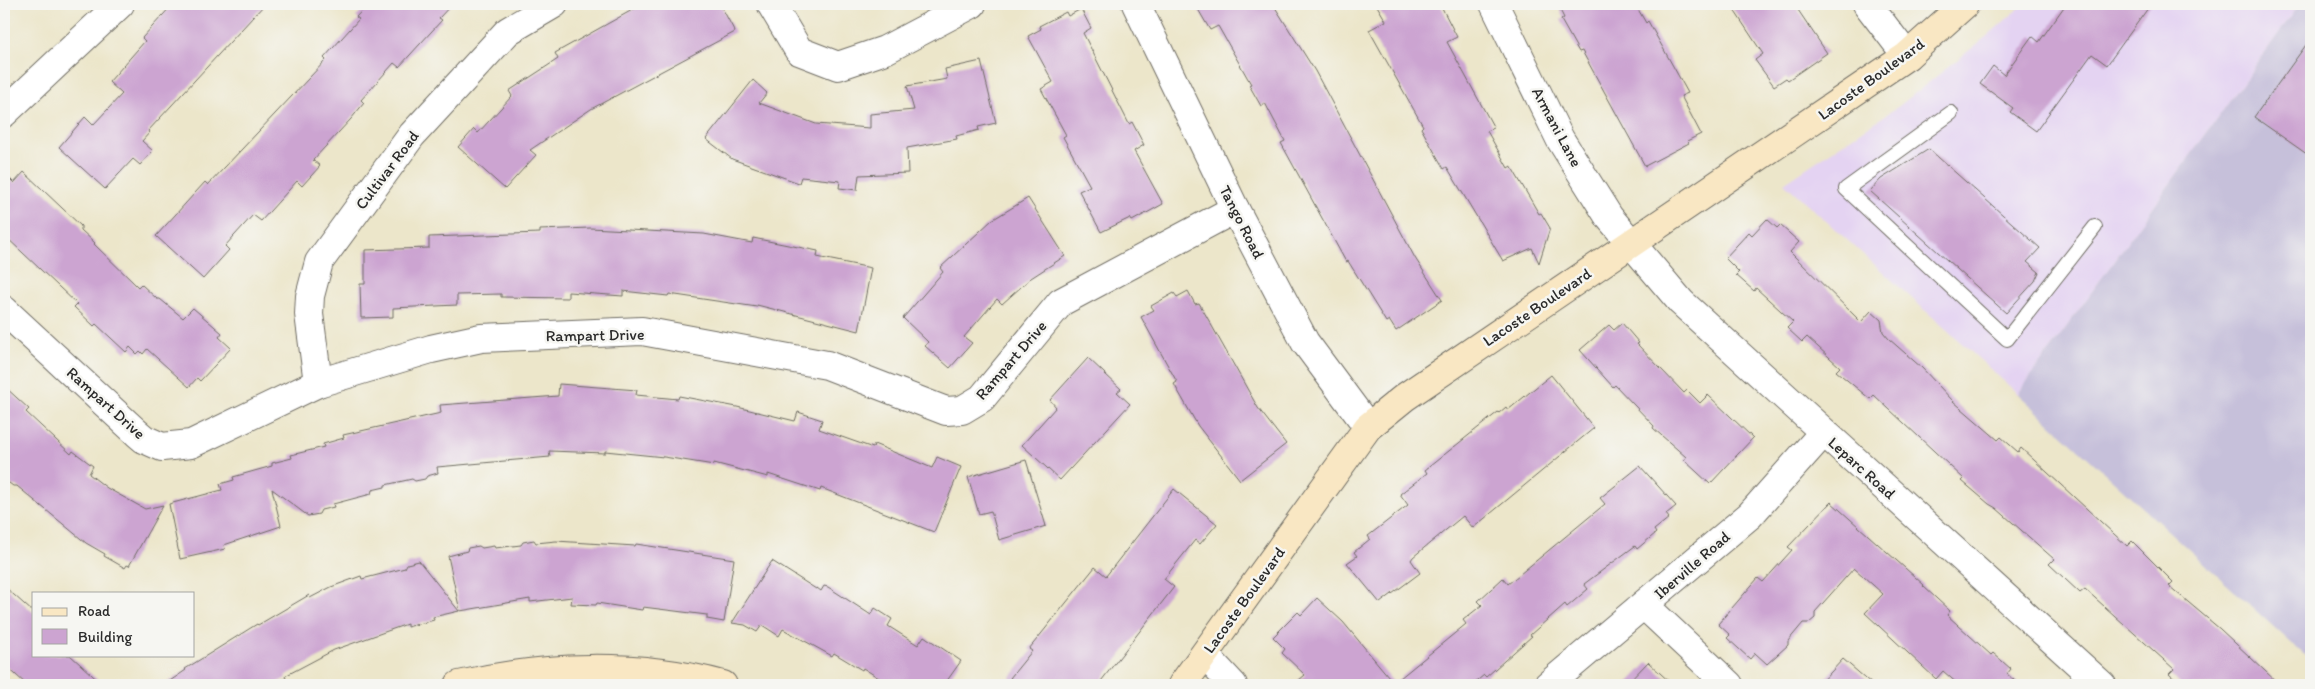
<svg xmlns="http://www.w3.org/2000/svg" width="2315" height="689" font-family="Itim,sans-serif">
	<rect width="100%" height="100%" fill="#f6f6f2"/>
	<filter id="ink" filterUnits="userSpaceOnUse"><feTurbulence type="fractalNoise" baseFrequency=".02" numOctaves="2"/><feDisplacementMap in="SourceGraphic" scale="10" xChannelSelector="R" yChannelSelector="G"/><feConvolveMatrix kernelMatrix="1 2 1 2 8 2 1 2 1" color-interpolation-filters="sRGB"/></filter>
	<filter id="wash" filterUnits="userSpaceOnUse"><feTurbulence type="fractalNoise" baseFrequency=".0096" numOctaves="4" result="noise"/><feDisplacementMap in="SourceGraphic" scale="20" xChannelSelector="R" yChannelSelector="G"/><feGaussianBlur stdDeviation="1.12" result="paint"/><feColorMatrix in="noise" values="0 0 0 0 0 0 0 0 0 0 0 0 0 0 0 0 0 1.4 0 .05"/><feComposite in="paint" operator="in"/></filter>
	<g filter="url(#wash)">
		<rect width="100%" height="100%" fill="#ece6ca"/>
		<path fill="#e4d3f2" d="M 2024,4 L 2300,4 L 2018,394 L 1784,183 L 1899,106 L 1986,37 Z"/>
		<path fill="#c6c0da" d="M 2300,4 L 2311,4 L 2311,661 L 2018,394 Z"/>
		<g id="blocks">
			<g fill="#cca4d1">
				<path d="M 173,4 L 265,4 L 148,131 L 150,132 L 142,141 L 153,151 L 140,165 L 133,159 L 105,189 L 59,147 L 85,117 L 93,125 L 122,94 L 109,82 L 145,41 L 142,38 Z"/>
				<path d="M 368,4 L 452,4 L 439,18 L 442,20 L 399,67 L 394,63 L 361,100 L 364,103 L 351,119 L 313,160 L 320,166 L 302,186 L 297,181 L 261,221 L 253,215 L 225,246 L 229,250 L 203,279 L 156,236 L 205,182 L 208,185 L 326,60 L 324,58 L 359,19 L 356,17 Z"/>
				<path d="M 643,4 L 720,4 L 735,32 L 591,109 L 530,150 L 536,155 L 505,189 L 458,147 L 474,129 L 478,133 L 512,96 L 509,91 L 558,59 L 555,53 Z"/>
				<path d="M 1195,4 L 1273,4 L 1315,71 L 1415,258 L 1442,300 L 1396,331 L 1389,320 L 1386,322 L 1348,261 L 1346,262 L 1281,143 L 1285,141 L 1265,103 L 1261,106 L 1249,85 L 1251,84 L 1218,26 L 1210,30 Z"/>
				<path d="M 1376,4 L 1440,4 L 1457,37 L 1447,42 L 1494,128 L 1487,131 L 1508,168 L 1511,166 L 1539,214 L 1541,213 L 1550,228 L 1539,263 L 1532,248 L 1503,261 L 1447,167 L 1444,169 L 1421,128 L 1423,126 L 1369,30 L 1386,21 Z"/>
				<path d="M 1557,4 L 1635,4 L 1646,23 L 1648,21 L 1688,93 L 1681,96 L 1701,134 L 1687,141 L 1689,143 L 1645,166 L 1582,51 L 1579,52 L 1561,20 L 1564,18 Z"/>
				<path d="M 1730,4 L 1794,4 L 1827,53 L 1788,80 L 1786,78 L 1774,86 L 1755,60 L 1763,54 Z"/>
				<path d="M 2066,4 L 2151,4 L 2107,65 L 2092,54 L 2036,131 L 2010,112 L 2013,108 L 1980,84 L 1993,66 L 2004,75 L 2032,36 L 2039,42 Z"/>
				<path d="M 1081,9 L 1091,28 L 1083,33 L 1129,124 L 1132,122 L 1144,145 L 1134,151 L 1163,204 L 1132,221 L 1130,218 L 1101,232 L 1079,191 L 1090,186 L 1063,137 L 1066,135 L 1041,89 L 1053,82 L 1028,36 L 1041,29 L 1039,26 L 1066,12 L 1068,16 Z"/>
				<path d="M 2311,38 L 2311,157 L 2254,117 Z"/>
				<path d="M 981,61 L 996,123 L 978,127 L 979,130 L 956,136 L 957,139 L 907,148 L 908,173 L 859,175 L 857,190 L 839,188 L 840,181 L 801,177 L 799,183 L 732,159 L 706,139 L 753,80 L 767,93 L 759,103 L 816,124 L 870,128 L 870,114 L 914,110 L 907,86 L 947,79 L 945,69 Z"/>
				<path d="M 1929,149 L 2040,248 L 2027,262 L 2039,272 L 2035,281 L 2006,313 L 1870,191 L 1881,179 Z"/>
				<path d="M 24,172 L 81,226 L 81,230 L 95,243 L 94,244 L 138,287 L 141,284 L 157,299 L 160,299 L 183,318 L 193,308 L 222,333 L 219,337 L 231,348 L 200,381 L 197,378 L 189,387 L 147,349 L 143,354 L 140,351 L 137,354 L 130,347 L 126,352 L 96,324 L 94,326 L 74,307 L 77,304 L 4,235 L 4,173 L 14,183 Z"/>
				<path d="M 1028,198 L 1065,256 L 1031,278 L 1002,304 L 997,299 L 964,337 L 972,343 L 950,368 L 925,346 L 928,342 L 903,318 L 943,272 L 940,268 L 992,220 Z"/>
				<path d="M 1767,219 L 1777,228 L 1780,225 L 1799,242 L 1790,252 L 1861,322 L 1871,311 L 1881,320 L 1883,332 L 1889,339 L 1922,368 L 1953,401 L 1998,440 L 2001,437 L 2018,452 L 2021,448 L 2127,546 L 2132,541 L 2173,582 L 2169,586 L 2220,629 L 2280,685 L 2181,685 L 2169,674 L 2174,669 L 2085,589 L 2080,593 L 2049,564 L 2054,559 L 1996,508 L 1989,504 L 1962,481 L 1964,479 L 1874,395 L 1870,399 L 1836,371 L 1840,367 L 1807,337 L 1802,342 L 1787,328 L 1793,322 L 1756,288 L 1754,291 L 1736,275 L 1739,272 L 1725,258 L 1749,232 L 1752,235 Z"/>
				<path d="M 590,228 L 704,234 L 752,243 L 753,238 L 818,251 L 817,257 L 871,268 L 859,331 L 757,305 L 757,307 L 669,294 L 668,296 L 623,291 L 623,296 L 568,292 L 568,298 L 501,297 L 501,294 L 457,295 L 457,305 L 393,308 L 393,317 L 361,318 L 360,284 L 365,284 L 365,250 L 429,248 L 429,237 L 540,233 L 540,230 Z"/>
				<path d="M 1188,291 L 1195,304 L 1199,303 L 1258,408 L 1286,444 L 1240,480 L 1198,426 L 1174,384 L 1177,382 L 1141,317 L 1154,310 L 1151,306 L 1174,293 L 1177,297 Z"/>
				<path d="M 1622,323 L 1639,343 L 1637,344 L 1684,393 L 1687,390 L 1700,403 L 1708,395 L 1753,438 L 1710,484 L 1684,460 L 1686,457 L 1653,428 L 1654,426 L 1615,385 L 1613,387 L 1580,350 L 1609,325 L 1614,330 Z"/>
				<path d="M 1088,358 L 1121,389 L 1117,392 L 1130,404 L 1060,480 L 1022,445 L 1056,407 L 1050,400 Z"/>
				<path d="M 1551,375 L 1594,428 L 1473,528 L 1463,516 L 1413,557 L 1411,560 L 1420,573 L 1380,603 L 1347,563 L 1357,556 L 1354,552 L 1370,539 L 1368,536 L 1408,505 L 1400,494 L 1427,473 L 1425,470 L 1498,412 L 1499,413 L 1506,407 L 1508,410 Z"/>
				<path d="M 559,384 L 637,390 L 636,395 L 678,399 L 679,396 L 737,407 L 795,421 L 798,412 L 822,420 L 819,429 L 873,448 L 874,444 L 932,468 L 937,457 L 961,467 L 934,532 L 821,488 L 820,491 L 768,474 L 768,477 L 714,463 L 714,465 L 664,457 L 605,451 L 605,453 L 549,451 L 550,457 L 437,467 L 438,473 L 427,476 L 425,479 L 415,481 L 412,479 L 385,485 L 385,487 L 372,490 L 371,494 L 333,504 L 334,507 L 321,510 L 319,514 L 308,516 L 272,489 L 281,526 L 224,545 L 225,549 L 180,559 L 169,504 L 222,490 L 220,484 L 234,480 L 233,477 L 272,466 L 272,463 L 292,458 L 291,455 L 324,447 L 323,444 L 344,438 L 343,435 L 441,413 L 440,405 L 558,396 Z"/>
				<path d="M 4,386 L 29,409 L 26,412 L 71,454 L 73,451 L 93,466 L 89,474 L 107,488 L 145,509 L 163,505 L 129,566 L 127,565 L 125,568 L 104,556 L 105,554 L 86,543 L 17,486 L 13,486 L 5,480 Z"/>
				<path d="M 1026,460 L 1046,526 L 999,540 L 991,511 L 979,514 L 968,477 Z"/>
				<path d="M 1640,466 L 1676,506 L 1666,514 L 1669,518 L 1654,530 L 1656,533 L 1637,549 L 1635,546 L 1584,584 L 1588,589 L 1567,607 L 1565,604 L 1530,635 L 1532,636 L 1486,677 L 1484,675 L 1472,685 L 1293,685 L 1305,675 L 1282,653 L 1285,649 L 1273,637 L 1298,612 L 1301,615 L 1317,598 L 1343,622 L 1394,683 L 1466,624 L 1463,620 L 1482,605 L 1478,601 L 1503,578 L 1508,584 L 1605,504 L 1600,498 Z"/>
				<path d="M 1174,489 L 1217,524 L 1200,544 L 1195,540 L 1164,579 L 1174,587 L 1098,685 L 1020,685 L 1010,678 L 1032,651 L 1029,649 L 1095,567 L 1106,576 Z"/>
				<path d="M 1831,502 L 1924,585 L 1923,586 L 1950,611 L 1947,615 L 1991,655 L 1993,653 L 2011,669 L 2007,674 L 2020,685 L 1959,685 L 1943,671 L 1936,679 L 1865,613 L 1883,594 L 1854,568 L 1815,612 L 1815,618 L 1809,623 L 1803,623 L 1788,641 L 1788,645 L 1767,664 L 1755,653 L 1750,659 L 1727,638 L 1730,635 L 1718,624 L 1758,578 L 1763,582 L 1792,550 L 1788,547 Z"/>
				<path d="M 534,540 L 536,543 L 556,541 L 635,546 L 636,544 L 734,559 L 724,622 L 707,619 L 707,615 L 643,607 L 642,610 L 597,603 L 596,605 L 571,604 L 572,597 L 530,602 L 530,599 L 460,611 L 448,556 L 467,551 L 468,548 L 479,546 L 482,548 L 494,546 L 495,548 L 521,545 L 523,542 Z"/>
				<path d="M 419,561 L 459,611 L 433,617 L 434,620 L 407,627 L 407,624 L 334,650 L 285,676 L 286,678 L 273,685 L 164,685 L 186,670 L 185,669 L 257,624 L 258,625 L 309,595 L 310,598 L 331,587 L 361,576 L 362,579 L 405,568 L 407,564 Z"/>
				<path d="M 772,561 L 816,589 L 817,588 L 821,591 L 824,586 L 828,587 L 871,615 L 875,608 L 892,619 L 888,626 L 918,645 L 924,636 L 961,661 L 944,685 L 890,685 L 863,668 L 862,670 L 834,653 L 832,656 L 783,629 L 779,636 L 762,625 L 757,632 L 745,625 L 732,623 Z"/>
				<path d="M 4,586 L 34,613 L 34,655 L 70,655 L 103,685 L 27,685 L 4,664 Z"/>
				<path d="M 1843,659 L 1873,685 L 1819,685 Z"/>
				<path d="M 1648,662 L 1673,685 L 1626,685 Z"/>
			</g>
		</g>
	</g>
	<g filter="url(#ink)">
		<use href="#blocks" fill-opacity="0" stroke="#6f6c63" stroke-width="1"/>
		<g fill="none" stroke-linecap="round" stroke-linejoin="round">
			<defs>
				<path id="lane" d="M 1951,113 L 1846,189 L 2007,339 L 2095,227"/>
				<g id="street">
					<path d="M 771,4 L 799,51 L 838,66 L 885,50 L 972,4"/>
					<path d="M 1136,4 L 1235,209 L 1305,342 L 1368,427"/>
					<path d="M 1494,4 L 1560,139 L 1609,217 L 1681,302 L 2102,685"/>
					<path d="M 1867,4 L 1907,56"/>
					<path d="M 4,113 L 120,4"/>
					<path d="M 4,310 L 137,433 L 144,439 L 162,447 L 191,444 L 318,383 L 431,349 L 481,338 L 642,331 L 827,365 L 946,411 L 962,410 L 982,398 L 1061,302 L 1235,209"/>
					<path d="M 318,383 L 309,314 L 310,296 L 319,262 L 412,135 L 508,31 L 554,4"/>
					<path d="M 1645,606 L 1729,685"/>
					<path d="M 1205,655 L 1233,685"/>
					<path d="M 1548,685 L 1750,515 L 1823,433"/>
				</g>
				<g id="secondary">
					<path d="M 459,685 C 545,665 637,662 723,685"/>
					<path d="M 1182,685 L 1368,427 L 1405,397 L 1907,56 L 1965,4"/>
				</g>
			</defs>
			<use href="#lane" stroke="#6f6c63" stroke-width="16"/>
			<use href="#street" stroke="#6f6c63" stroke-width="30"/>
			<use href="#secondary" stroke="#6f6c63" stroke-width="30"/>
			<use href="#lane" stroke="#fff" stroke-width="14"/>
			<use href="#street" stroke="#fff" stroke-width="28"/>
			<use href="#secondary" stroke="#f9e7c3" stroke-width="28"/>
		</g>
	</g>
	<g text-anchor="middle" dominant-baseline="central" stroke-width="5" stroke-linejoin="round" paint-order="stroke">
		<g font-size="16" fill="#2b2b2b" stroke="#f6f6f2">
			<text transform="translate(1871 79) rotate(-36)">Lacoste Boulevard</text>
			<text transform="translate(1557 127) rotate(62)">Armani Lane</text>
			<text transform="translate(387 170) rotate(-53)">Cultivar Road</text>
			<text transform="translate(1242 222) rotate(63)">Tango Road</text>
			<text transform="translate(1537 307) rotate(-34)">Lacoste Boulevard</text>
			<text transform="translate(595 335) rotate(-1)">Rampart Drive</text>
			<text transform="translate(1011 360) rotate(-49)">Rampart Drive</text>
			<text transform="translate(106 403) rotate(42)">Rampart Drive</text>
			<text transform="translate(1862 468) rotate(42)">Leparc Road</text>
			<text transform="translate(1692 565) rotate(-41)">Iberville Road</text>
			<text transform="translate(1244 600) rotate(-54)">Lacoste Boulevard</text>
		</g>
	</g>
	<rect width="2315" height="689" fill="none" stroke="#f6f6f2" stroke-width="20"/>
	<rect x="32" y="592" width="162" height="65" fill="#f6f6f2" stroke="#a5a5a2"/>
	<rect x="42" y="608" width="25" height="8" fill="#f9e7c3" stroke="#a5a5a2"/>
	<text x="78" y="616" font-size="15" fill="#2b2b2b">Road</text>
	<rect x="42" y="629" width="25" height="15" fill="#cca4d1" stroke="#a5a5a2"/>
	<text x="78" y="642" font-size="15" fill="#2b2b2b">Building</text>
</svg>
